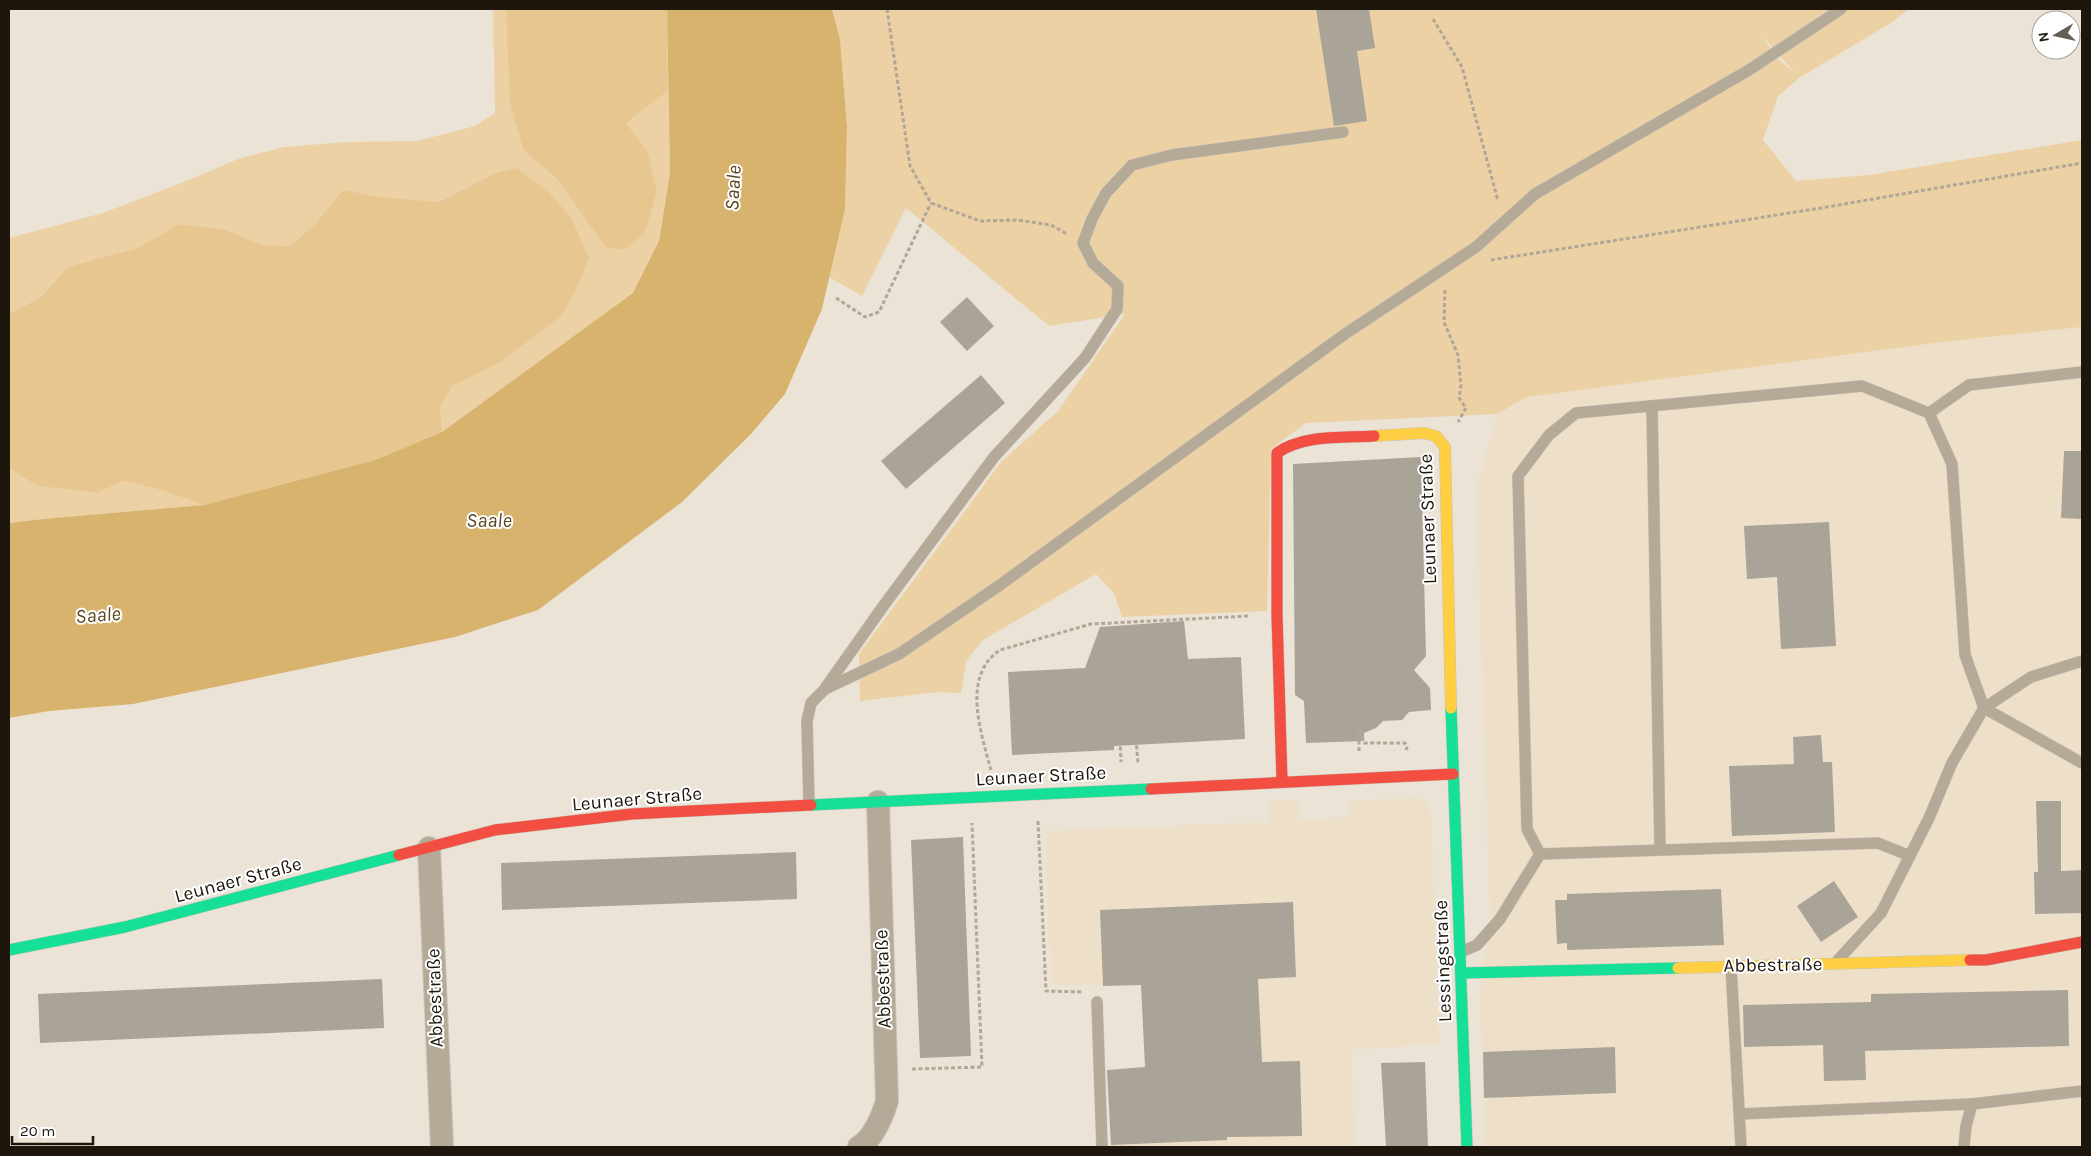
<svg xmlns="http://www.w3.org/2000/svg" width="2091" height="1156" font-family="Karla,sans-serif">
	<rect width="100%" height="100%" fill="#ebe3d5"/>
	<g fill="#eee0c8">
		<path d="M 2082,327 L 2082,1147 L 1486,1147 L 1480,997 L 1490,912 L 1476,489 L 1497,414 L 1527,397 L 1942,342 Z"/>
		<path d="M 1416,798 L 1423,800 L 1428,805 L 1431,813 L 1439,1044 L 1351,1050 L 1355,1147 L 1111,1147 L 1106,1070 L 1145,1067 L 1141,985 L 1058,985 L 1051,980 L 1045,831 L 1270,822 L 1269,802 L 1298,800 L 1299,819 L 1348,817 L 1348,801 Z"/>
	</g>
	<g fill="#ecd1a5" fill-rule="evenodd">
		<path d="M 493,9 L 506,9 L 524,151 L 557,179 L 605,247 L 647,150 L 626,123 L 668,91 L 670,172 L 659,241 L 633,293 L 442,432 L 440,407 L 452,386 L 502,361 L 563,315 L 579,284 L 589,258 L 493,174 L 439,202 L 382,197 L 343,190 L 315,224 L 290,246 L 262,245 L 223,229 L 179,224 L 138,248 L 69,267 L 41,297 L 9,314 L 9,238 L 103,213 L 189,180 L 238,159 L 284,147 L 346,142 L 417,141 L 475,126 L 495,113 Z"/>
		<path d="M 832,9 L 1909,9 L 1889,24 L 1799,78 L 1778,96 L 1763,140 L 1796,181 L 1869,175 L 2082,140 L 2082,327 L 1942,342 L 1527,397 L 1497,414 L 1306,423 L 1271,449 L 1267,611 L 1122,617 L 1114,593 L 1096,574 L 983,640 L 966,661 L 961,693 L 938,692 L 860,701 L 859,654 L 1001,462 L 1058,411 L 1125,314 L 1049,326 L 906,208 L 862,296 L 829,277 L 845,209 L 847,127 L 840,39 ZM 1764,39 L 1765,39 L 1796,74 L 1778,59 Z"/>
		<path d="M 9,468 L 37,486 L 97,493 L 124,481 L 161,490 L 204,505 L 43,519 L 9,523 Z"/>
	</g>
	<g fill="#e7c78f">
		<path d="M 506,9 L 667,9 L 668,91 L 626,123 L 647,150 L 657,191 L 645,233 L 624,250 L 605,247 L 557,179 L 524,151 L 510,102 Z"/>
		<path d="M 516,168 L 548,191 L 572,219 L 589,258 L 579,284 L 563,315 L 502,361 L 452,386 L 440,407 L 442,432 L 375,460 L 204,505 L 161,490 L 124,481 L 97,493 L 37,486 L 9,468 L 9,314 L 41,297 L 68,267 L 138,248 L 179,224 L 223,229 L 262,245 L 290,246 L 315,224 L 343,190 L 382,197 L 439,202 L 493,174 Z"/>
	</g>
	<path fill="#d8b36e" d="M 667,9 L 832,9 L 840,39 L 847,127 L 845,209 L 822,309 L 785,394 L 751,434 L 682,502 L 538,610 L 455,637 L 133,704 L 49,711 L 9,718 L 9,523 L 43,519 L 204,505 L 375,460 L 442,432 L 633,293 L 659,241 L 670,173 Z"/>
	<g fill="#aaa398">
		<path d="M 1316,9 L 1369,9 L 1375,48 L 1357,51 L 1367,121 L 1334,126 Z"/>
		<path d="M 967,297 L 994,326 L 967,351 L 940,322 Z"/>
		<path d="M 981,375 L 1005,403 L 906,489 L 881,461 Z"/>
		<path d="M 2064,451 L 2082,451 L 2082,519 L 2061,518 Z"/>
		<path d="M 1421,457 L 1426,656 L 1414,670 L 1430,688 L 1431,710 L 1409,712 L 1402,720 L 1383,721 L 1376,728 L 1364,733 L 1364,741 L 1306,743 L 1304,701 L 1295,695 L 1293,464 Z"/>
		<path d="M 1829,522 L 1836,646 L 1781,649 L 1777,577 L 1747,579 L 1744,526 Z"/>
		<path d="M 1184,621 L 1188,659 L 1241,657 L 1245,739 L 1114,746 L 1114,750 L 1012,755 L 1008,672 L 1085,668 L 1100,627 Z"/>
		<path d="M 1821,735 L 1823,762 L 1832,762 L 1835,832 L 1732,836 L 1729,766 L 1794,764 L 1793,737 Z"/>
		<path d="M 2036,801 L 2061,801 L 2061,871 L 2082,870 L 2082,913 L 2035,914 L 2034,872 L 2038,872 Z"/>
		<path d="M 963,837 L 971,1056 L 920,1058 L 911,840 Z"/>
		<path d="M 796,852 L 797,899 L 502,910 L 501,863 Z"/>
		<path d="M 1834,881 L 1858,917 L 1821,942 L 1797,906 Z"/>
		<path d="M 1721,889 L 1724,945 L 1567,950 L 1567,943 L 1557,944 L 1555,900 L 1567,900 L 1567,894 Z"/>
		<path d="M 1293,902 L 1296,977 L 1258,979 L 1262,1062 L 1300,1061 L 1302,1136 L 1227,1137 L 1227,1140 L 1111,1145 L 1107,1070 L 1145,1067 L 1141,985 L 1103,986 L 1100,910 Z"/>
		<path d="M 382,979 L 384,1028 L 40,1043 L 38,994 Z"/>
		<path d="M 2068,990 L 2069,1046 L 1865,1051 L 1866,1080 L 1824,1081 L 1823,1045 L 1744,1047 L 1743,1005 L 1871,1002 L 1871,994 Z"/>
		<path d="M 1615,1047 L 1616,1093 L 1484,1098 L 1483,1052 Z"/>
		<path d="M 1425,1062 L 1428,1147 L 1386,1147 L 1381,1063 Z"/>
	</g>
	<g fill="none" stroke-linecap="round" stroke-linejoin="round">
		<defs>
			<g id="lane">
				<path d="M 1652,406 L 1660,849"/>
				<path d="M 1929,413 L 1969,385 L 2082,372"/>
				<path d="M 826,687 L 884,605 L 994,457 L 1085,358 L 1117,309 L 1118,286 L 1093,263 L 1083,243 L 1092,219 L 1106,193 L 1132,165 L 1172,155 L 1343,132"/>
				<path d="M 809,805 L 807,721 L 811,703 L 825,689 L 899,654 L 1000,585 L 1345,334 L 1476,247 L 1535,194 L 1749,70 L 1841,9"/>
				<path d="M 1540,854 L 1878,843 L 1910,856"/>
				<path d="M 1461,952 L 1477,945 L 1500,919 L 1540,854 L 1527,829 L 1518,476 L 1549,435 L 1576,413 L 1862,386 L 1929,413 L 1952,464 L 1965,655 L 1984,708 L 2082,763"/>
				<path d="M 1838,960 L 1881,913 L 1929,818 L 1952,763 L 1984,708 L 2031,677 L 2082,661"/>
				<path d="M 1731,966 L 1741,1147"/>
				<path d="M 1097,1002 L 1102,1147"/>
				<path d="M 1740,1114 L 1972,1104"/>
				<path d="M 1964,1147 L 1966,1126 L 1972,1104 L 2082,1091"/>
			</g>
			<g id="street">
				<path d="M 429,848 L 442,1147"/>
				<path d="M 859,1147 C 874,1138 882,1117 887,1101 L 878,802"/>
			</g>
			<g id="fast">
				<path d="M 1451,708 L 1467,1147"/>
				<path d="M 811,805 L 1151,789"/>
				<path d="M 9,950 L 125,927 L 399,855"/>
				<path d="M 1462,973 L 1678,968"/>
			</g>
			<g id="slow">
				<path d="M 1374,436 L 1424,433 L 1436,436 L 1445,447 L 1451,708"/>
				<path d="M 1678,968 L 1970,960"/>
			</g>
			<g id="jam">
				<path d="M 1282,781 L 1277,615 L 1277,453 C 1304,434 1343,438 1374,436"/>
				<path d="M 1151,789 L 1453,774"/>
				<path d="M 399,855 L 495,830 L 632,814 L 811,805"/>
				<path d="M 1970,960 L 1986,960 L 2082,942"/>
			</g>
		</defs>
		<use href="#lane" stroke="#c8c1b7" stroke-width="12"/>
		<use href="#street" stroke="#c8c1b7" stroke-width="24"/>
		<use href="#fast" stroke="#c8c1b7" stroke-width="12"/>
		<use href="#slow" stroke="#c8c1b7" stroke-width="12"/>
		<use href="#jam" stroke="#c8c1b7" stroke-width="12"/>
		<g stroke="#b0a798" stroke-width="3" stroke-dasharray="4 2.5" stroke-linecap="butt">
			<path d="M 887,9 L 910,166 L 931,203 L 980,221 L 1018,220 L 1051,225 L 1067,234"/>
			<path d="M 1433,19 L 1462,67 L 1498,201"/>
			<path d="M 1491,260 L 1821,208 L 2082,163"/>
			<path d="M 1445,290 L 1444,322 L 1458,355 L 1461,386 L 1459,398 L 1466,408 L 1458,422"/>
			<path d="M 836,298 L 865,317 L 879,312 L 931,203"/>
			<path d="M 1359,730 L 1365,743 L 1405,743 L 1407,747 L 1406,750"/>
			<path d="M 1359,734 L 1359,753"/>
			<path d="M 1136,739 L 1138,763"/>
			<path d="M 1120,740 L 1121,762"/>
			<path d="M 991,770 C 981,733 961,676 1000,650 L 1091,624 L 1249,616"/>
			<path d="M 1038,821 L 1046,991 L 1083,992"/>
			<path d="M 912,1069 L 982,1067 L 972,823"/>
		</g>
		<use href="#lane" stroke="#b5aa98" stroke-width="11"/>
		<use href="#street" stroke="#b5aa98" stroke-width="22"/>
		<use href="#fast" stroke="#16e098" stroke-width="11"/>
		<use href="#slow" stroke="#ffcf43" stroke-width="11"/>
		<use href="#jam" stroke="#f24e42" stroke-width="11"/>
	</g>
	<g text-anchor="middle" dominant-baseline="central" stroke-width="4" stroke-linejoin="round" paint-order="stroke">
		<g font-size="19" fill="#1c160d" stroke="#fff">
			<text transform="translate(1428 519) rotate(-92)">Leunaer Straße</text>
			<text transform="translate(1041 776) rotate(-3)">Leunaer Straße</text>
			<text transform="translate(637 799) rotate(-5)">Leunaer Straße</text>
			<text transform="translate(238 880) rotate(-15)">Leunaer Straße</text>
			<text transform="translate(1443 961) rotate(-92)">Lessingstraße</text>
			<text transform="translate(1773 965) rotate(-1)">Abbestraße</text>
			<text transform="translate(883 979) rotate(-92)">Abbestraße</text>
			<text transform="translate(435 998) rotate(-92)">Abbestraße</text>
		</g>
		<g font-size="20" font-style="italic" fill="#5c4621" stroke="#fff">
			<text transform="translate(733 188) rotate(-87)">Saale</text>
			<text x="489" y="520">Saale</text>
			<text transform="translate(98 615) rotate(-4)">Saale</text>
		</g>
	</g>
	<rect width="2091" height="1156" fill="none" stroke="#1c160d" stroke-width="20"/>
	<g transform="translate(2056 35) rotate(261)"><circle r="24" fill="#ffffff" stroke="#a4a29e"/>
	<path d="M0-4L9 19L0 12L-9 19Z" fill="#645e53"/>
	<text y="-8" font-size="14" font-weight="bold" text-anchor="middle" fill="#1c160d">N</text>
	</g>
	<path d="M12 1136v8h81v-8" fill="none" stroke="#1c160d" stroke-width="2.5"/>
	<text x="20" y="1136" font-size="15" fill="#1c160d" stroke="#ffffff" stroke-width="4" paint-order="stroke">20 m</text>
</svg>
